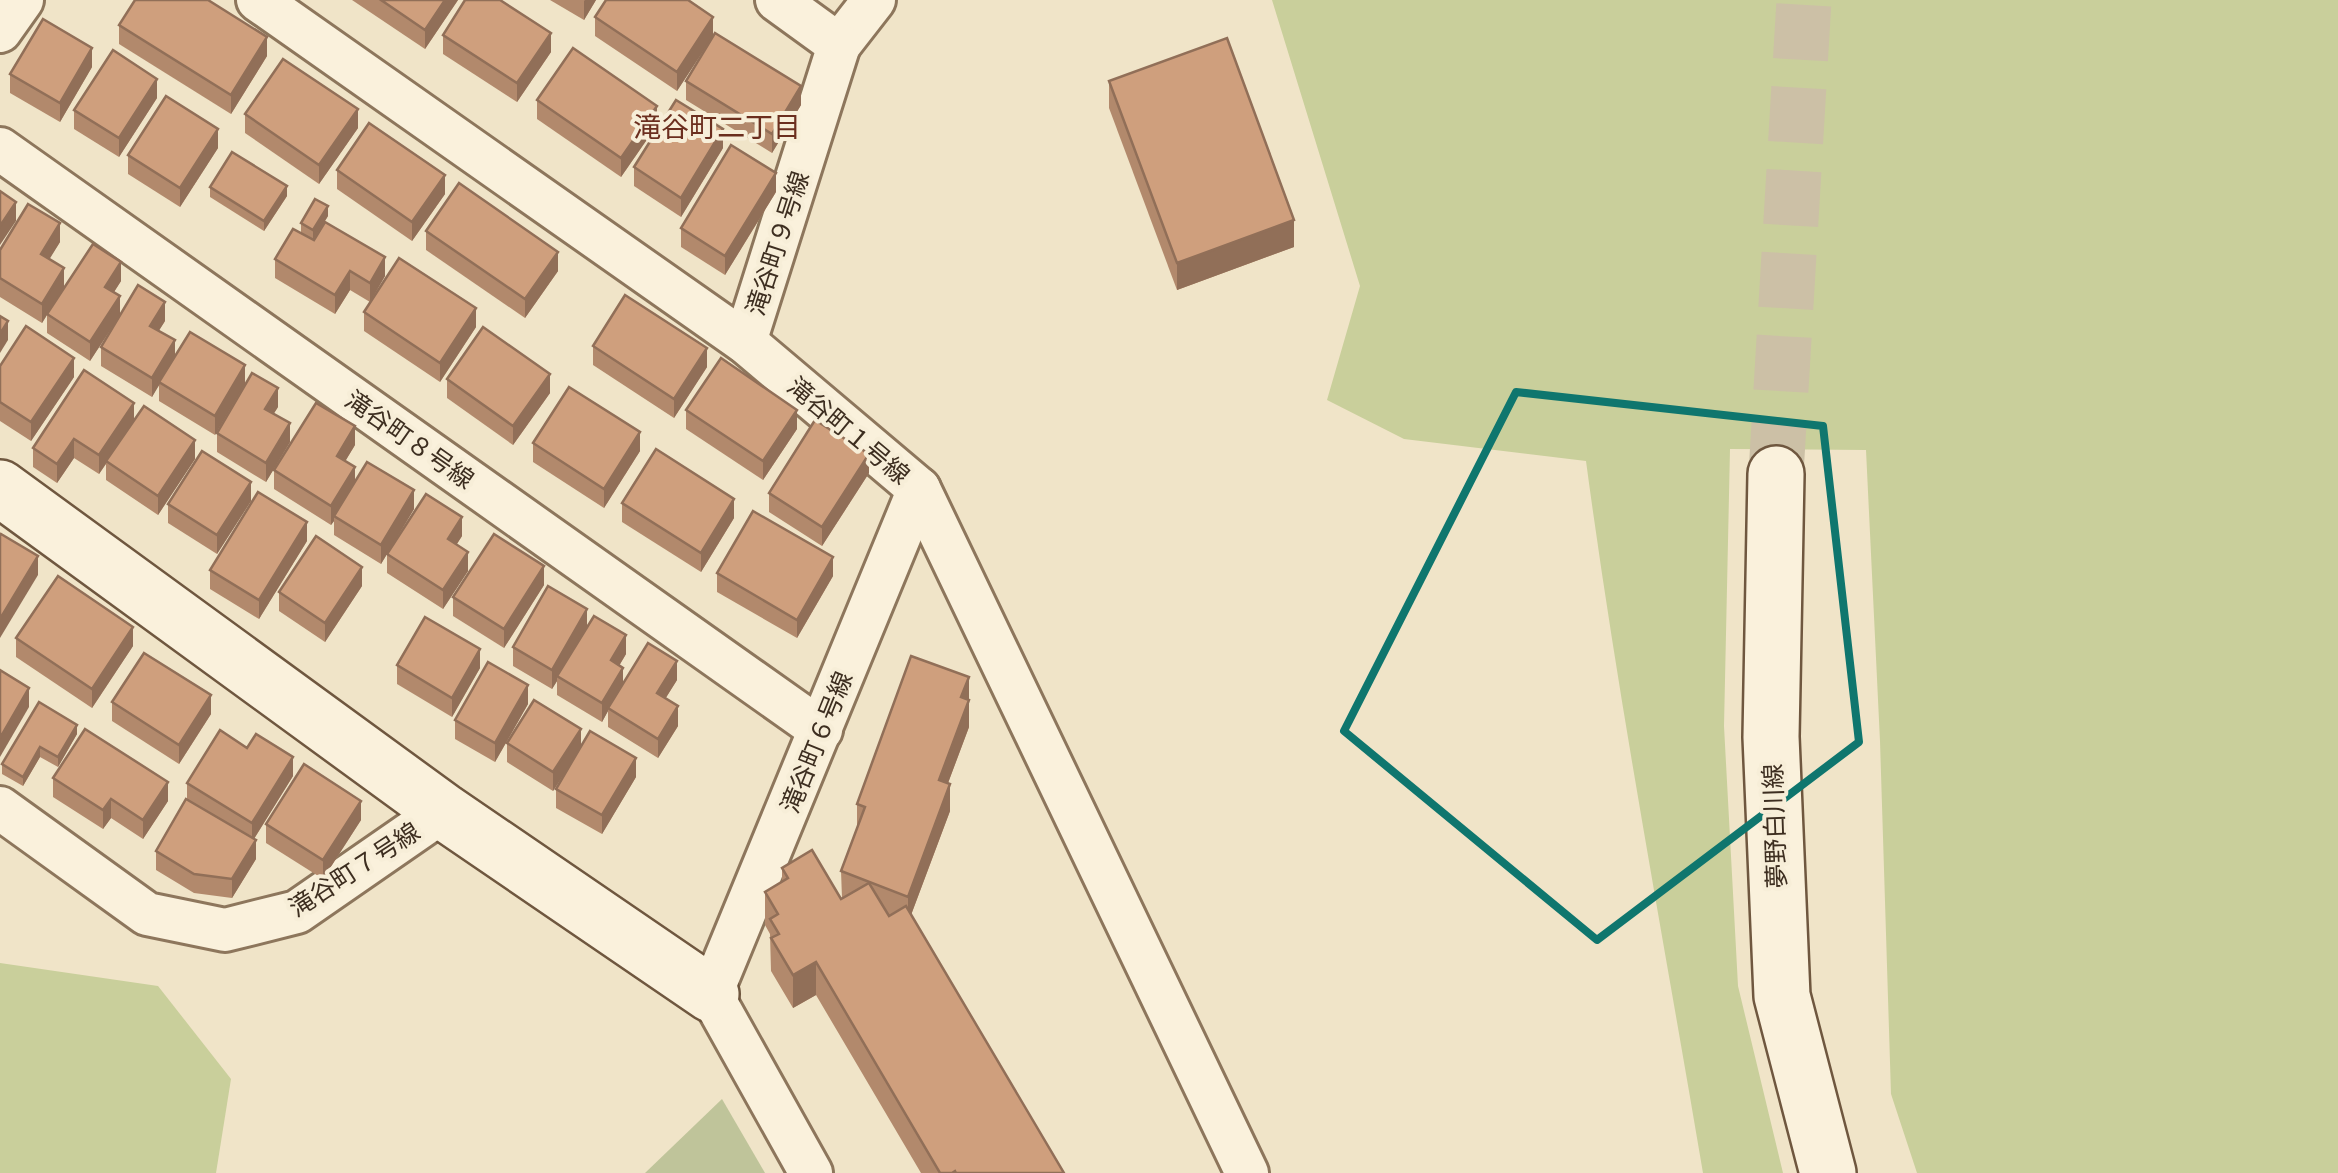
<svg xmlns="http://www.w3.org/2000/svg" width="2338" height="1173" font-family="'PT Serif','Noto Sans JP',serif">
	<rect width="100%" height="100%" fill="#f0e4c8"/>
	<g fill="#c9cf9b">
		<path d="M 1272,0 L 2338,0 L 2338,1173 L 1917,1173 L 1891,1094 L 1880,741 L 1866,450 L 1730,449 L 1724,726 L 1738,986 L 1783,1173 L 1703,1173 C 1663,936 1618,700 1586,461 L 1404,439 L 1327,400 L 1360,286 Z"/>
		<path d="M 0,963 L 158,986 L 231,1079 L 216,1173 L 0,1173 Z"/>
	</g>
	<path fill="#bfc49a" d="M 722,1099 L 765,1173 L 645,1173 Z"/>
	<g fill="none" stroke-linecap="round" stroke-linejoin="round">
		<path stroke="#ccc0a6" stroke-width="55" stroke-dasharray="55 28" stroke-linecap="butt" d="M 1776,474 L 1804,0"/>
		<defs>
			<g id="street">
				<path d="M 258,0 L 745,342 L 919,489 L 1247,1173"/>
				<path d="M 0,31 L 22,0"/>
				<path d="M 839,45 L 874,0"/>
				<path d="M 0,149 L 821,730"/>
				<path d="M 745,342 L 839,45 L 777,0"/>
				<path d="M 0,808 L 147,914 L 225,930 L 297,912 L 443,811"/>
				<path d="M 811,1173 L 711,994 L 919,489"/>
			</g>
			<g id="secondary">
				<path d="M 1776,474 L 1771,737 L 1782,996 L 1828,1173"/>
				<path d="M 0,488 L 443,811 L 711,994"/>
			</g>
		</defs>
		<use href="#street" stroke="#8d765c" stroke-width="48"/>
		<use href="#secondary" stroke="#6f573f" stroke-width="60"/>
		<use href="#street" stroke="#faf1dc" stroke-width="42"/>
		<use href="#secondary" stroke="#faf1dc" stroke-width="55"/>
	</g>
	<g fill="#b2896c">
		<path d="M 352,0 L 458,0 L 425,49 Z"/>
		<path d="M 550,0 L 596,0 L 584,20 Z"/>
		<path d="M 595,17 L 713,36 L 801,105 L 772,153 L 686,100 L 686,81 L 713,36 L 677,91 L 595,36 Z"/>
		<path d="M 119,25 L 267,56 L 231,114 L 119,44 Z"/>
		<path d="M 443,35 L 551,52 L 517,102 L 443,54 Z"/>
		<path d="M 92,67 L 60,122 L 10,93 L 10,74 Z"/>
		<path d="M 1109,81 L 1294,247 L 1177,290 L 1109,108 Z"/>
		<path d="M 157,98 L 119,157 L 74,129 L 74,110 Z"/>
		<path d="M 537,100 L 657,125 L 621,177 L 537,119 Z"/>
		<path d="M 245,114 L 358,128 L 319,184 L 245,133 Z"/>
		<path d="M 218,148 L 180,207 L 128,174 L 128,155 Z"/>
		<path d="M 723,148 L 681,217 L 634,186 L 634,167 Z"/>
		<path d="M 337,170 L 445,194 L 412,241 L 337,189 Z"/>
		<path d="M 210,187 L 287,196 L 264,231 L 210,197 Z"/>
		<path d="M 776,192 L 725,275 L 681,247 L 681,228 Z"/>
		<path d="M 328,216 L 313,240 L 301,233 L 301,223 Z"/>
		<path d="M 426,231 L 558,271 L 525,318 L 426,250 Z"/>
		<path d="M 314,240 L 385,276 L 370,302 L 350,290 L 335,314 L 275,278 L 275,259 Z"/>
		<path d="M 60,242 L 49,259 L 64,287 L 121,281 L 114,292 L 120,315 L 90,361 L 47,333 L 47,315 L 42,323 L 0,297 L 0,250 Z"/>
		<path d="M 364,312 L 476,327 L 440,382 L 364,331 Z"/>
		<path d="M 165,321 L 159,330 L 175,357 L 245,365 L 215,435 L 159,401 L 159,384 L 152,397 L 101,366 L 101,347 Z"/>
		<path d="M 593,346 L 707,367 L 674,418 L 593,365 Z"/>
		<path d="M 0,366 L 74,377 L 31,441 L 0,421 Z"/>
		<path d="M 447,379 L 550,393 L 513,445 L 447,398 Z"/>
		<path d="M 278,407 L 273,414 L 290,442 L 266,482 L 217,452 L 217,433 Z"/>
		<path d="M 686,410 L 797,429 L 763,480 L 686,429 Z"/>
		<path d="M 134,421 L 195,459 L 158,515 L 106,480 L 106,464 L 99,474 L 74,458 L 57,483 L 33,467 L 33,448 Z"/>
		<path d="M 533,443 L 640,451 L 604,508 L 533,462 Z"/>
		<path d="M 355,445 L 345,461 L 355,481 L 414,509 L 381,564 L 334,535 L 334,521 L 331,525 L 274,489 L 274,470 Z"/>
		<path d="M 869,473 L 822,546 L 769,512 L 769,493 Z"/>
		<path d="M 251,501 L 217,554 L 168,523 L 168,504 Z"/>
		<path d="M 622,503 L 734,518 L 701,572 L 622,522 Z"/>
		<path d="M 462,536 L 456,545 L 468,571 L 443,609 L 387,573 L 387,554 Z"/>
		<path d="M 307,541 L 259,619 L 210,589 L 210,570 Z"/>
		<path d="M 717,573 L 833,576 L 797,638 L 717,592 Z"/>
		<path d="M 544,585 L 504,648 L 453,616 L 453,597 Z"/>
		<path d="M 362,586 L 325,642 L 279,611 L 279,592 Z"/>
		<path d="M 587,627 L 626,654 L 619,666 L 623,685 L 677,680 L 665,699 L 678,726 L 658,758 L 608,727 L 608,711 L 602,722 L 557,695 L 557,681 L 552,689 L 513,666 L 513,647 Z"/>
		<path d="M 16,638 L 133,646 L 92,708 L 16,657 Z"/>
		<path d="M 397,665 L 480,668 L 452,717 L 397,684 Z"/>
		<path d="M 969,677 L 969,727 L 948,783 L 950,811 L 911,915 L 1064,1173 L 921,1173 L 816,995 L 793,1008 L 771,971 L 770,934 L 765,925 L 765,892 L 782,882 L 782,868 L 841,899 L 842,898 L 841,871 L 857,828 L 857,804 Z"/>
		<path d="M 112,702 L 211,714 L 179,764 L 112,721 Z"/>
		<path d="M 528,704 L 495,762 L 455,739 L 455,720 Z"/>
		<path d="M 77,725 L 77,734 L 58,767 L 40,757 L 23,786 L 2,774 L 2,764 Z"/>
		<path d="M 507,743 L 581,746 L 636,777 L 602,834 L 556,808 L 556,789 L 566,771 L 553,791 L 507,762 Z"/>
		<path d="M 293,776 L 254,839 L 256,859 L 232,898 L 194,893 L 156,870 L 156,851 L 187,799 L 187,783 Z"/>
		<path d="M 53,778 L 168,801 L 143,839 L 111,818 L 103,829 L 53,797 Z"/>
		<path d="M 361,820 L 323,879 L 266,843 L 266,824 Z"/>
	</g>
	<g fill="#916f58">
		<path d="M 445,0 L 458,0 L 425,49 L 425,30 Z"/>
		<path d="M 585,0 L 596,0 L 584,20 L 584,1 Z"/>
		<path d="M 713,17 L 713,36 L 677,91 L 677,72 Z"/>
		<path d="M 551,33 L 551,52 L 517,102 L 517,83 Z"/>
		<path d="M 267,37 L 267,56 L 231,114 L 231,95 Z"/>
		<path d="M 92,48 L 92,67 L 60,122 L 60,103 Z"/>
		<path d="M 157,79 L 157,98 L 119,157 L 119,138 Z"/>
		<path d="M 801,86 L 801,105 L 772,153 L 772,134 Z"/>
		<path d="M 657,106 L 657,125 L 621,177 L 621,158 Z"/>
		<path d="M 358,109 L 358,128 L 319,184 L 319,165 Z"/>
		<path d="M 218,129 L 218,148 L 180,207 L 180,188 Z"/>
		<path d="M 723,129 L 723,148 L 681,217 L 681,198 Z"/>
		<path d="M 776,173 L 776,192 L 725,275 L 725,256 Z"/>
		<path d="M 445,175 L 445,194 L 412,241 L 412,222 Z"/>
		<path d="M 287,186 L 287,196 L 264,231 L 264,221 Z"/>
		<path d="M 16,202 L 16,221 L 0,245 L 0,226 Z"/>
		<path d="M 328,206 L 328,216 L 313,240 L 313,230 Z"/>
		<path d="M 1294,220 L 1294,247 L 1177,290 L 1177,263 Z"/>
		<path d="M 60,223 L 60,242 L 41,273 L 41,254 Z"/>
		<path d="M 558,252 L 558,271 L 525,318 L 525,299 Z"/>
		<path d="M 385,257 L 385,276 L 370,302 L 370,283 Z"/>
		<path d="M 121,262 L 121,281 L 105,306 L 105,287 Z"/>
		<path d="M 64,268 L 64,287 L 42,323 L 42,304 Z"/>
		<path d="M 350,271 L 350,290 L 335,314 L 335,295 Z"/>
		<path d="M 120,296 L 120,315 L 90,361 L 90,342 Z"/>
		<path d="M 165,302 L 165,321 L 150,345 L 150,326 Z"/>
		<path d="M 476,308 L 476,327 L 440,382 L 440,363 Z"/>
		<path d="M 8,321 L 8,340 L 0,353 L 0,334 Z"/>
		<path d="M 175,340 L 175,359 L 152,397 L 152,378 Z"/>
		<path d="M 707,348 L 707,367 L 674,418 L 674,399 Z"/>
		<path d="M 74,358 L 74,377 L 31,441 L 31,422 Z"/>
		<path d="M 245,365 L 245,384 L 215,435 L 215,416 Z"/>
		<path d="M 550,374 L 550,393 L 513,445 L 513,426 Z"/>
		<path d="M 278,388 L 278,407 L 265,428 L 265,409 Z"/>
		<path d="M 134,403 L 134,422 L 99,474 L 99,455 Z"/>
		<path d="M 797,410 L 797,429 L 763,480 L 763,461 Z"/>
		<path d="M 290,423 L 290,442 L 266,482 L 266,463 Z"/>
		<path d="M 355,426 L 355,445 L 337,475 L 337,456 Z"/>
		<path d="M 640,432 L 640,451 L 604,508 L 604,489 Z"/>
		<path d="M 74,439 L 74,458 L 57,483 L 57,464 Z"/>
		<path d="M 195,440 L 195,459 L 158,515 L 158,496 Z"/>
		<path d="M 869,454 L 869,473 L 822,546 L 822,527 Z"/>
		<path d="M 355,467 L 355,486 L 334,516 L 334,521 L 331,525 L 331,506 Z"/>
		<path d="M 251,482 L 251,501 L 217,554 L 217,535 Z"/>
		<path d="M 414,490 L 414,509 L 381,564 L 381,545 Z"/>
		<path d="M 734,499 L 734,518 L 701,572 L 701,553 Z"/>
		<path d="M 462,517 L 462,536 L 448,558 L 448,539 Z"/>
		<path d="M 307,522 L 307,541 L 259,619 L 259,600 Z"/>
		<path d="M 468,552 L 468,571 L 443,609 L 443,590 Z"/>
		<path d="M 38,556 L 38,575 L 0,638 L 0,619 Z"/>
		<path d="M 833,557 L 833,576 L 797,638 L 797,620 Z"/>
		<path d="M 544,566 L 544,585 L 504,648 L 504,629 Z"/>
		<path d="M 362,567 L 362,586 L 325,642 L 325,623 Z"/>
		<path d="M 587,609 L 587,628 L 557,676 L 557,681 L 552,689 L 552,670 Z"/>
		<path d="M 133,627 L 133,646 L 92,708 L 92,689 Z"/>
		<path d="M 626,635 L 626,654 L 611,679 L 611,660 Z"/>
		<path d="M 480,649 L 480,668 L 452,717 L 452,698 Z"/>
		<path d="M 677,661 L 677,680 L 657,712 L 657,693 Z"/>
		<path d="M 623,668 L 623,687 L 608,708 L 608,711 L 602,722 L 602,703 Z"/>
		<path d="M 969,677 L 969,727 L 939,807 L 939,780 L 961,697 Z"/>
		<path d="M 528,685 L 528,704 L 495,762 L 495,743 Z"/>
		<path d="M 29,688 L 29,707 L 0,757 L 0,738 Z"/>
		<path d="M 211,695 L 211,714 L 179,764 L 179,745 Z"/>
		<path d="M 678,706 L 678,726 L 658,758 L 658,739 Z"/>
		<path d="M 77,725 L 77,734 L 58,767 L 58,757 Z"/>
		<path d="M 581,729 L 581,748 L 553,791 L 553,772 Z"/>
		<path d="M 40,747 L 40,757 L 23,786 L 23,777 Z"/>
		<path d="M 293,757 L 293,776 L 252,842 L 252,823 Z"/>
		<path d="M 636,758 L 636,777 L 602,834 L 602,815 Z"/>
		<path d="M 168,782 L 168,801 L 143,839 L 143,820 Z"/>
		<path d="M 950,784 L 950,811 L 908,923 L 908,897 Z"/>
		<path d="M 111,799 L 111,818 L 103,829 L 103,810 Z"/>
		<path d="M 361,801 L 361,820 L 323,879 L 323,860 Z"/>
		<path d="M 256,840 L 256,859 L 232,898 L 232,879 Z"/>
		<path d="M 816,962 L 816,995 L 793,1008 L 793,975 Z"/>
	</g>
	<g fill="#cf9f7d" stroke="#916f58" stroke-width="2.5">
		<path d="M 135,0 L 208,0 L 267,37 L 231,95 L 119,25 Z"/>
		<path d="M 381,0 L 445,0 L 425,30 Z"/>
		<path d="M 465,0 L 500,0 L 551,33 L 517,83 L 443,35 Z"/>
		<path d="M 606,0 L 688,0 L 713,17 L 677,72 L 595,17 Z"/>
		<path d="M 43,19 L 92,48 L 60,103 L 10,74 Z"/>
		<path d="M 715,33 L 801,86 L 772,134 L 686,81 Z"/>
		<path d="M 1227,38 L 1294,220 L 1177,263 L 1109,81 Z"/>
		<path d="M 573,48 L 657,106 L 621,158 L 537,100 Z"/>
		<path d="M 113,50 L 157,79 L 119,138 L 74,110 Z"/>
		<path d="M 283,59 L 358,109 L 319,165 L 245,114 Z"/>
		<path d="M 166,96 L 218,129 L 180,188 L 128,155 Z"/>
		<path d="M 676,100 L 723,129 L 681,198 L 634,167 Z"/>
		<path d="M 369,123 L 445,175 L 412,222 L 337,170 Z"/>
		<path d="M 731,145 L 776,173 L 725,256 L 681,228 Z"/>
		<path d="M 232,152 L 287,186 L 264,221 L 210,187 Z"/>
		<path d="M 459,183 L 558,252 L 525,299 L 426,231 Z"/>
		<path d="M 0,191 L 16,202 L 0,226 Z"/>
		<path d="M 315,199 L 328,206 L 313,230 L 301,223 Z"/>
		<path d="M 28,204 L 60,223 L 41,254 L 64,268 L 42,304 L 0,278 L 0,250 Z"/>
		<path d="M 325,222 L 385,257 L 370,283 L 350,271 L 335,295 L 275,259 L 293,229 L 314,240 Z"/>
		<path d="M 93,244 L 121,262 L 105,287 L 120,296 L 90,342 L 47,314 Z"/>
		<path d="M 399,258 L 476,308 L 440,363 L 364,312 Z"/>
		<path d="M 138,285 L 165,302 L 150,326 L 175,340 L 152,378 L 101,347 Z"/>
		<path d="M 625,295 L 707,348 L 674,399 L 593,346 Z"/>
		<path d="M 0,316 L 8,321 L 0,334 Z"/>
		<path d="M 26,326 L 74,358 L 31,422 L 0,402 L 0,366 Z"/>
		<path d="M 483,327 L 550,374 L 513,426 L 447,379 Z"/>
		<path d="M 190,332 L 245,365 L 215,416 L 159,382 Z"/>
		<path d="M 721,358 L 797,410 L 763,461 L 686,410 Z"/>
		<path d="M 84,370 L 134,403 L 99,455 L 74,439 L 57,464 L 33,448 Z"/>
		<path d="M 252,373 L 278,388 L 265,409 L 290,423 L 266,463 L 217,433 Z"/>
		<path d="M 569,387 L 640,432 L 604,489 L 533,443 Z"/>
		<path d="M 316,403 L 355,426 L 337,456 L 355,467 L 331,506 L 274,470 Z"/>
		<path d="M 144,406 L 195,440 L 158,496 L 106,461 Z"/>
		<path d="M 815,420 L 869,454 L 822,527 L 769,493 Z"/>
		<path d="M 656,449 L 734,499 L 701,553 L 622,503 Z"/>
		<path d="M 202,451 L 251,482 L 217,535 L 168,504 Z"/>
		<path d="M 367,462 L 414,490 L 381,545 L 334,516 Z"/>
		<path d="M 258,492 L 307,522 L 259,600 L 210,570 Z"/>
		<path d="M 426,494 L 462,517 L 448,539 L 468,552 L 443,590 L 387,554 Z"/>
		<path d="M 753,511 L 833,557 L 797,620 L 717,573 Z"/>
		<path d="M 1,534 L 38,556 L 0,619 L 0,536 Z"/>
		<path d="M 494,534 L 544,566 L 504,629 L 453,597 Z"/>
		<path d="M 316,536 L 362,567 L 325,623 L 279,592 Z"/>
		<path d="M 58,576 L 133,627 L 92,689 L 16,638 Z"/>
		<path d="M 548,586 L 587,609 L 552,670 L 513,647 Z"/>
		<path d="M 594,616 L 626,635 L 611,660 L 623,668 L 602,703 L 557,676 Z"/>
		<path d="M 425,617 L 480,649 L 452,698 L 397,665 Z"/>
		<path d="M 648,643 L 677,661 L 657,693 L 678,706 L 658,739 L 608,708 Z"/>
		<path d="M 144,653 L 211,695 L 179,745 L 112,702 Z"/>
		<path d="M 911,656 L 969,677 L 961,697 L 969,700 L 939,780 L 950,784 L 908,897 L 841,871 L 865,807 L 857,804 Z"/>
		<path d="M 488,662 L 528,685 L 495,743 L 455,720 Z"/>
		<path d="M 0,670 L 29,688 L 0,738 Z"/>
		<path d="M 534,700 L 581,729 L 553,772 L 507,743 Z"/>
		<path d="M 39,702 L 77,725 L 58,757 L 40,747 L 23,777 L 2,764 Z"/>
		<path d="M 85,729 L 168,782 L 143,820 L 111,799 L 103,810 L 53,778 Z"/>
		<path d="M 220,730 L 247,748 L 256,734 L 293,757 L 252,823 L 187,783 Z"/>
		<path d="M 590,731 L 636,758 L 602,815 L 556,789 Z"/>
		<path d="M 304,764 L 361,801 L 323,860 L 266,824 Z"/>
		<path d="M 186,799 L 256,840 L 232,879 L 194,874 L 156,851 Z"/>
		<path d="M 812,850 L 841,899 L 869,883 L 889,916 L 906,906 L 1064,1173 L 956,1173 L 955,1171 L 952,1173 L 940,1173 L 816,962 L 793,975 L 771,938 L 779,934 L 770,919 L 778,914 L 765,892 L 788,878 L 782,868 Z"/>
	</g>
	<path fill="none" stroke="#0f766e" stroke-width="8" stroke-linejoin="round" d="M 1516,392 L 1823,426 L 1859,742 L 1597,940 L 1344,731 Z"/>
	<g text-anchor="middle" dominant-baseline="central" stroke-width="8" stroke-linejoin="round" paint-order="stroke">
		<g font-size="25" fill="#3d2e20" stroke="#f7eed8">
			<text transform="translate(777 243) rotate(-72)">滝谷町９号線</text>
			<text transform="translate(849 430) rotate(40)">滝谷町１号線</text>
			<text transform="translate(410 439) rotate(35)">滝谷町８号線</text>
			<text transform="translate(816 742) rotate(-68)">滝谷町６号線</text>
			<text transform="translate(1774 826) rotate(-92)">夢野白川線</text>
			<text transform="translate(354 869) rotate(-33)">滝谷町７号線</text>
		</g>
		<g font-size="28" fill="#6b2e1e" stroke="#f7eed8">
			<text x="717" y="126">滝谷町二丁目</text>
		</g>
	</g>
</svg>
